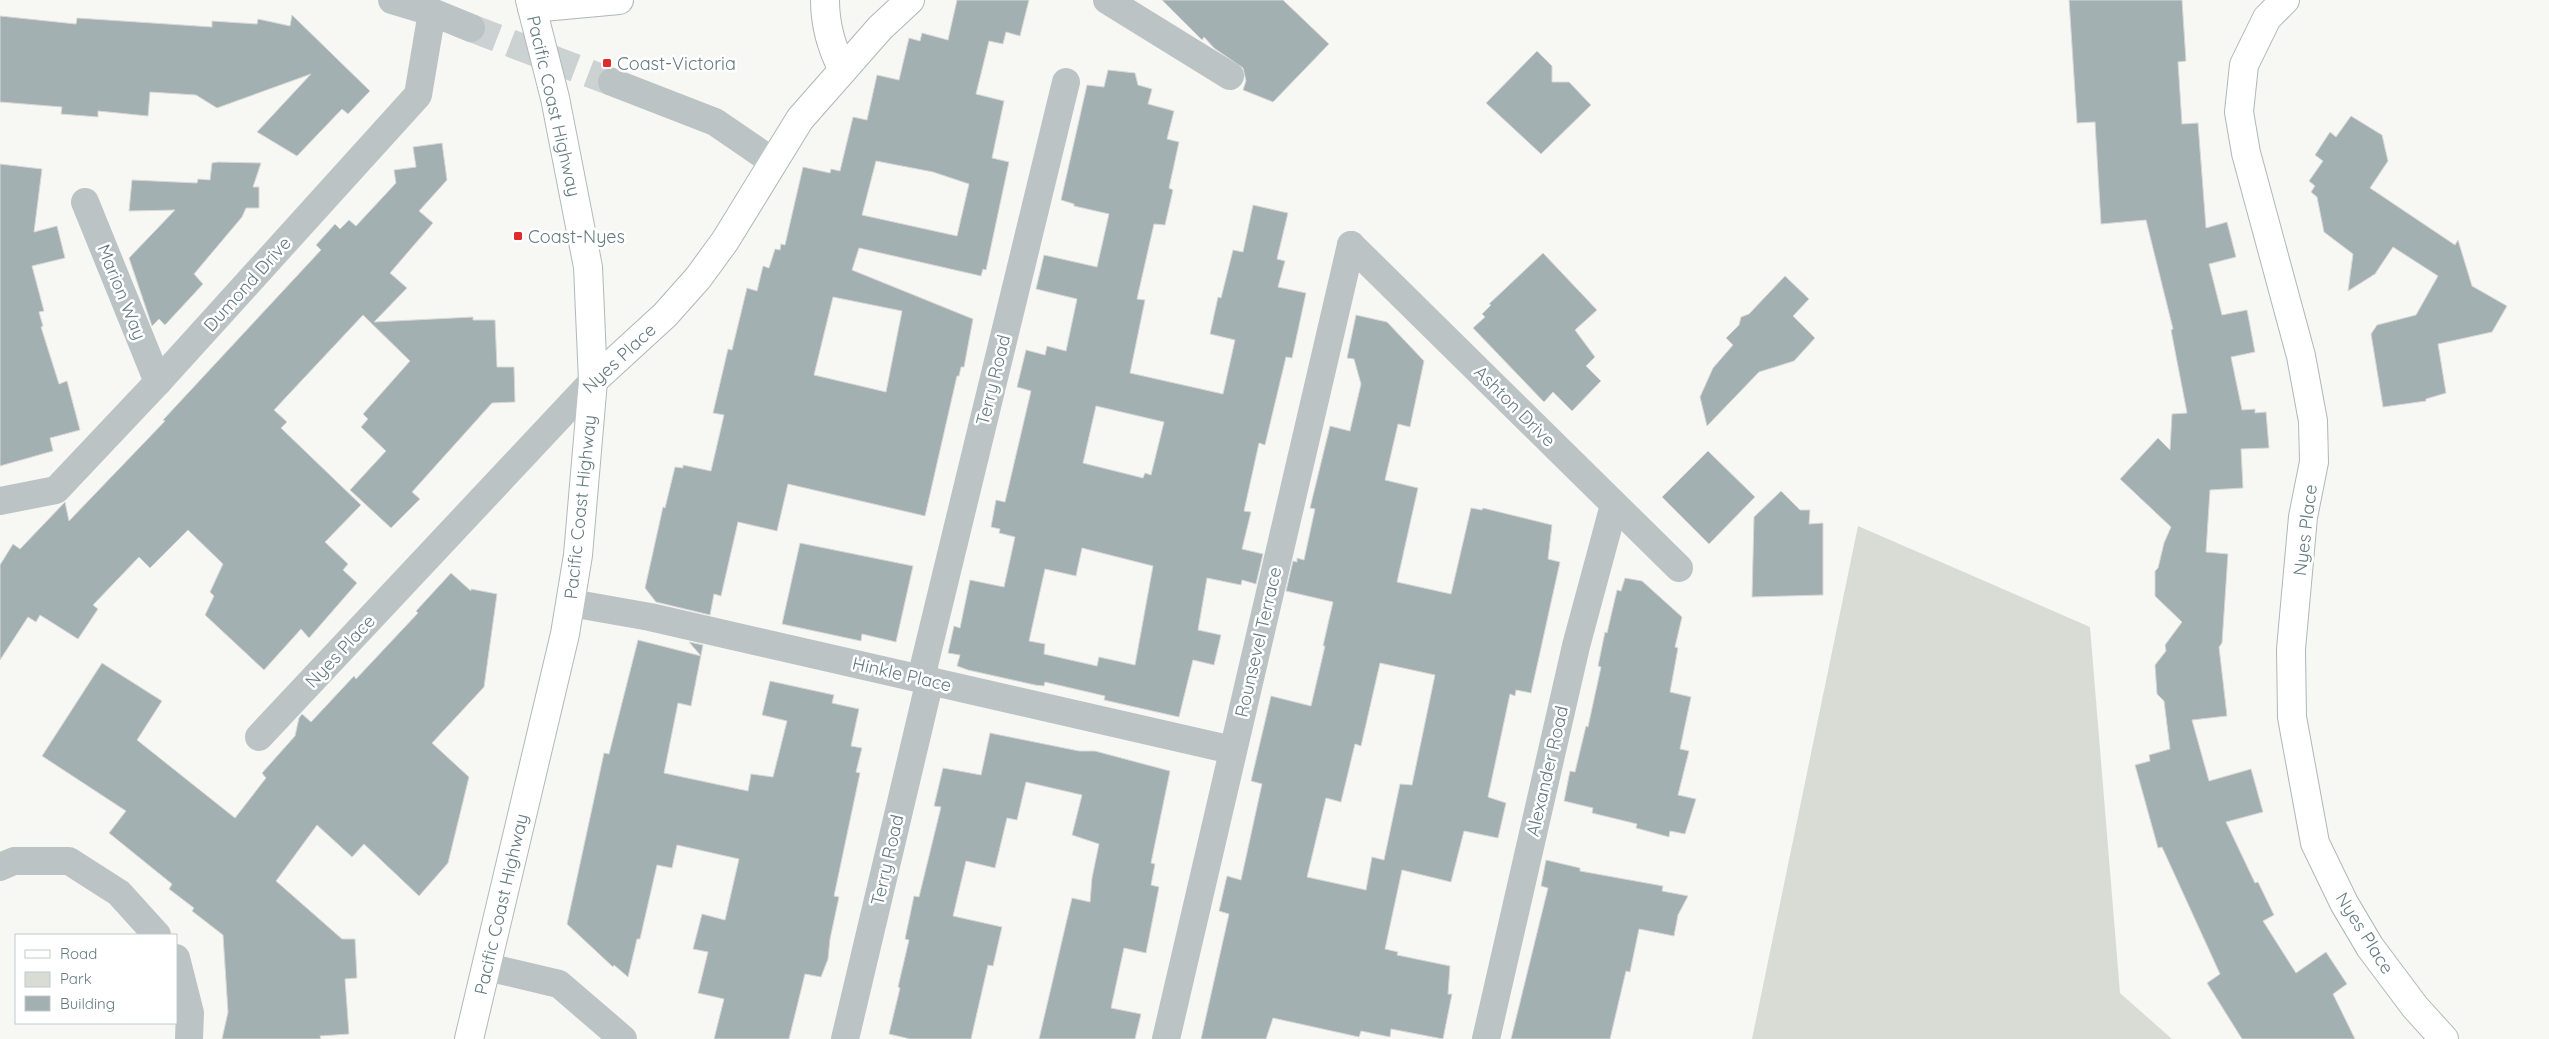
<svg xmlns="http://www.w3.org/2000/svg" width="2549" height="1039" font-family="Quicksand,sans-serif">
	<rect width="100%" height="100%" fill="#f7f7f4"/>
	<path fill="#d9dcd4" d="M 1858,526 L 2090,627 L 2120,993 L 2172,1039 L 1752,1039 Z"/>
	<g fill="#a3b0b2" stroke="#d9d8d7" fill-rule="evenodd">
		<path d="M 957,0 L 1029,0 L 1020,36 L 1006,32 L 1003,44 L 989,41 L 976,94 L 1004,101 L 992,158 L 1009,162 L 986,270 L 983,269 L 981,276 L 859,248 L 852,270 L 973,319 L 964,367 L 961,367 L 959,376 L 957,376 L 925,516 L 788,484 L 777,531 L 738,522 L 721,596 L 714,594 L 710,615 L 656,602 L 645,588 L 663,507 L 665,508 L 675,467 L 683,468 L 683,465 L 711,471 L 724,415 L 713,413 L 728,349 L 732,350 L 747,288 L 757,291 L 763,266 L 769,268 L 775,249 L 780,250 L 781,244 L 785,245 L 803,167 L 830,173 L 831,169 L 840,171 L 853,117 L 867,120 L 877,75 L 899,80 L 909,38 L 920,41 L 922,33 L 948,40 ZM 876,161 L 933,172 L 969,184 L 957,236 L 862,215 ZM 833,297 L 902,311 L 886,392 L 814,375 Z"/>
		<path d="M 1162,0 L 1283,0 L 1329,44 L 1273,102 L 1243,90 L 1246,81 L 1243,68 L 1214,48 L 1204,37 L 1202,40 Z"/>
		<path d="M 2069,0 L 2182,0 L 2186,61 L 2178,62 L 2182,124 L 2198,123 L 2206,228 L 2227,222 L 2236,257 L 2209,264 L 2222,315 L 2247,310 L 2255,352 L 2231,357 L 2242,410 L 2255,409 L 2255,413 L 2266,412 L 2269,448 L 2241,449 L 2243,488 L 2210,490 L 2206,552 L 2228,554 L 2222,643 L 2219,647 L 2227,716 L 2192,720 L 2209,781 L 2251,769 L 2263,812 L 2226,822 L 2255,883 L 2258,882 L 2274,915 L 2263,921 L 2296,973 L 2326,952 L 2347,984 L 2333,994 L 2355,1039 L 2242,1039 L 2207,983 L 2220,974 L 2162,847 L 2158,848 L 2135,765 L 2150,761 L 2149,755 L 2170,749 L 2164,701 L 2157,694 L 2155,665 L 2166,651 L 2165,645 L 2182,622 L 2155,596 L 2155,571 L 2158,568 L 2164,543 L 2171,527 L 2120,479 L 2158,438 L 2170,450 L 2172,414 L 2187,413 L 2171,330 L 2173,329 L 2146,220 L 2101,224 L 2095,122 L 2077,123 Z"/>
		<path d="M 292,15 L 370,91 L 348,114 L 342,109 L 297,156 L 257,132 L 311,74 L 217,108 L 196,95 L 150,92 L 148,116 L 98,111 L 98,117 L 61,114 L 62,107 L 0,102 L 0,16 L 76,24 L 77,18 L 212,27 L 212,21 L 257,24 L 258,19 L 290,26 Z"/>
		<path d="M 1537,51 L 1552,66 L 1552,82 L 1569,82 L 1591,105 L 1541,154 L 1486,103 Z"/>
		<path d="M 1108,70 L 1135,73 L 1138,85 L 1152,89 L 1148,104 L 1174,111 L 1167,139 L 1179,142 L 1169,188 L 1173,190 L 1165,225 L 1154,224 L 1137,299 L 1145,300 L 1130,373 L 1223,394 L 1235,340 L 1210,334 L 1218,297 L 1221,298 L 1233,250 L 1243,252 L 1253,205 L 1288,213 L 1277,259 L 1285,261 L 1278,287 L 1306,293 L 1292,358 L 1286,357 L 1265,445 L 1259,443 L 1244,511 L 1251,512 L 1242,549 L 1263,554 L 1256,584 L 1242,580 L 1241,585 L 1207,578 L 1198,630 L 1221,635 L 1214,665 L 1193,660 L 1179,717 L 1104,700 L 1105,696 L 1045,682 L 1044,686 L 1035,685 L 968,670 L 957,666 L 960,655 L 948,653 L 954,626 L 960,628 L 970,580 L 1004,587 L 1015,537 L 999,533 L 1000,529 L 991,527 L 996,500 L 1005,502 L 1031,391 L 1017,387 L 1026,350 L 1045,355 L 1047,346 L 1066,351 L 1077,299 L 1036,289 L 1044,255 L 1097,267 L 1109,214 L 1074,206 L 1074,204 L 1061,200 L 1087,85 L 1104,87 ZM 1096,406 L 1164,422 L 1151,475 L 1145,473 L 1143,478 L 1083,463 ZM 1082,548 L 1153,566 L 1135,665 L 1099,657 L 1097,666 L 1044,654 L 1045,644 L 1029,641 L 1045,569 L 1076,576 Z"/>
		<path d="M 2351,116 L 2382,135 L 2388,161 L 2370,188 L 2455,245 L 2458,240 L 2472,286 L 2507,306 L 2492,332 L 2438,344 L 2446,393 L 2426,399 L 2426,401 L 2383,407 L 2371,334 L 2377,325 L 2416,315 L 2438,276 L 2393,247 L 2375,274 L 2348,291 L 2353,254 L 2324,232 L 2317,197 L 2311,192 L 2315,186 L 2309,181 L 2323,161 L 2315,155 L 2330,132 L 2336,137 Z"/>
		<path d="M 442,143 L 447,180 L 419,211 L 433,223 L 390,273 L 407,288 L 374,322 L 473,317 L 473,320 L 495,320 L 497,367 L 514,367 L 515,402 L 492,403 L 412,492 L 420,499 L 391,528 L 350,490 L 386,451 L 361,427 L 368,419 L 363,414 L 410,361 L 363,315 L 274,410 L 287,422 L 281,428 L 361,505 L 325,542 L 348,564 L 343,570 L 357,583 L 309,638 L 301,629 L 264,670 L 205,615 L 214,596 L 210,592 L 223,564 L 188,530 L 150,568 L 139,557 L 93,605 L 98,609 L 78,639 L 40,615 L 36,622 L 28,617 L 0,660 L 0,565 L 13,544 L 20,549 L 65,502 L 69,521 L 165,421 L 163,420 L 321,250 L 316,245 L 335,224 L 340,229 L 349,220 L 356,226 L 396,183 L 394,170 L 416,167 L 413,147 Z"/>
		<path d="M 218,162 L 261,163 L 253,187 L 259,187 L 259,208 L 246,208 L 242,217 L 194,274 L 203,284 L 165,325 L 159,319 L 152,326 L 129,258 L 175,210 L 129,211 L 132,180 L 197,183 L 198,179 L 210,180 L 212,163 Z"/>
		<path d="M 0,164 L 42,169 L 34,232 L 57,226 L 65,258 L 32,266 L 44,311 L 39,312 L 43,326 L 41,327 L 59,384 L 67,381 L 80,430 L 50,438 L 53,451 L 0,466 Z"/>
		<path d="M 1543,253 L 1597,310 L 1575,330 L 1595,357 L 1586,366 L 1601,381 L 1572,411 L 1553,392 L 1544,402 L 1473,328 L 1485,317 L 1482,314 L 1491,305 L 1489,304 Z"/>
		<path d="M 1785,276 L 1809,299 L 1793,316 L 1815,338 L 1794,361 L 1759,372 L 1707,426 L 1700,397 L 1713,368 L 1733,345 L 1726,338 L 1739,325 L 1741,317 L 1749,314 Z"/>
		<path d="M 1356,315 L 1387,322 L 1424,361 L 1410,427 L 1398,424 L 1385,480 L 1418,488 L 1397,582 L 1451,594 L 1471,508 L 1482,510 L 1483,508 L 1552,525 L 1548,559 L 1560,562 L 1531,693 L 1516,690 L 1515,696 L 1510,694 L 1488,797 L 1506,803 L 1498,838 L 1464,831 L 1451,882 L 1402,870 L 1385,949 L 1398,952 L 1397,955 L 1450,966 L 1448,994 L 1452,994 L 1443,1039 L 1391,1029 L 1390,1037 L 1361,1031 L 1359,1037 L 1273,1018 L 1266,1039 L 1201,1039 L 1229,914 L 1219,911 L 1227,876 L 1241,880 L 1262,784 L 1251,781 L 1271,696 L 1311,706 L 1325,646 L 1323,646 L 1333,602 L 1286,591 L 1293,561 L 1297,562 L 1297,558 L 1304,560 L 1315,509 L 1310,508 L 1330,426 L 1350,431 L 1361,384 L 1354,359 L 1347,358 ZM 1380,663 L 1435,675 L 1412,785 L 1400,784 L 1384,860 L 1372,857 L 1366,890 L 1307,877 L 1326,798 L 1341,802 L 1355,744 L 1361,746 Z"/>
		<path d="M 1708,451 L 1755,497 L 1709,544 L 1662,497 Z"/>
		<path d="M 1781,491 L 1800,510 L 1810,510 L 1809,524 L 1823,523 L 1823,595 L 1752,597 L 1754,517 Z"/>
		<path d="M 800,543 L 913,566 L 896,642 L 862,634 L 861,641 L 782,624 Z"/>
		<path d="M 451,573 L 471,591 L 471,589 L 497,594 L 484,687 L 432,743 L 469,777 L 448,863 L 419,896 L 364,844 L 352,857 L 317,825 L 276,881 L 342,939 L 355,939 L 357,978 L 345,979 L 349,1034 L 320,1036 L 321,1039 L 222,1039 L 228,1012 L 223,935 L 192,911 L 194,908 L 169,889 L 172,884 L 109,833 L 126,811 L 42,756 L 102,663 L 162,701 L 137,740 L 235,818 L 266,778 L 262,773 L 295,736 L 299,718 L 302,714 L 311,722 L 354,676 L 356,679 L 418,613 L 416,611 Z"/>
		<path d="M 1625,578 L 1642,581 L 1682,617 L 1675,647 L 1678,648 L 1670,692 L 1691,697 L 1680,749 L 1689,751 L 1678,795 L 1696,799 L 1685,834 L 1670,831 L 1669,837 L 1636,828 L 1637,824 L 1592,813 L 1593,808 L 1564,801 L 1570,771 L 1575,772 L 1586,726 L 1588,727 L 1601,667 L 1598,666 L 1605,632 L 1607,633 L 1617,590 L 1621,591 Z"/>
		<path d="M 638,640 L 701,656 L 689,642 L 703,645 L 691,706 L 678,703 L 664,773 L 748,791 L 751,774 L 773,777 L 787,721 L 762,715 L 770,681 L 834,695 L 832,703 L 859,709 L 851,746 L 862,748 L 856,772 L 860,773 L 834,896 L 839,897 L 830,939 L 828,959 L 821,977 L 805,974 L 789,1039 L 714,1039 L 724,999 L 698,993 L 708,952 L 693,949 L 702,914 L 725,920 L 739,859 L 677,845 L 672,868 L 657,865 L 640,939 L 637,939 L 628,977 L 614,965 L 613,967 L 567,924 L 604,753 L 609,754 Z"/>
		<path d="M 990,733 L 1079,751 L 1095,751 L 1170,771 L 1151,863 L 1155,864 L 1151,885 L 1159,887 L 1146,953 L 1124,948 L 1111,1008 L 1141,1014 L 1135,1039 L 1039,1039 L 1072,898 L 1090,902 L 1092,878 L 1099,844 L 1072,835 L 1082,795 L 1026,782 L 1017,820 L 1007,818 L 995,868 L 966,861 L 953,916 L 1002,927 L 993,966 L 988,965 L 971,1039 L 910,1039 L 889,1034 L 900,988 L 898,987 L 909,940 L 905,939 L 914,896 L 919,897 L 941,807 L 934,806 L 943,768 L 981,775 Z"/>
		<path d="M 1546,860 L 1580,868 L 1580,871 L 1663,886 L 1662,891 L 1688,896 L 1678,915 L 1674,936 L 1639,929 L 1630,972 L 1626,971 L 1610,1039 L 1511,1039 L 1548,888 L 1541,886 Z"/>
	</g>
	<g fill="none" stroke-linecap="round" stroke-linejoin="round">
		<path stroke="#cbd2d1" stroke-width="28" stroke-dasharray="28 14" stroke-linecap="butt" d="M 471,28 L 612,82"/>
		<defs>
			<g id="secondary">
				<path d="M 825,0 C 825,26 831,47 843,70"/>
				<path d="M 2285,0 L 2267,18 L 2244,65 L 2239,112 L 2246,153 L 2301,356 L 2313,421 L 2314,462 L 2303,517 L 2291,649 L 2292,717 L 2315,843 L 2344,903 L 2370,947 L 2415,1007 L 2444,1039"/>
				<path d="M 532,8 L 619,0"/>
				<path d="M 593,381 L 665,315 L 698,278 L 725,241 L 800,119 L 880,28 L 910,0"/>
			</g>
			<path id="highway" d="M 469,1039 L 565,634 L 578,555 L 593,381 L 588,267 L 555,98 L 530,0"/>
		</defs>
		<use href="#secondary" stroke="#aeb7ba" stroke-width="30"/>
		<use href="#highway" stroke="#b2b8ba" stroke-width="30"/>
		<g stroke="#bcc3c5" stroke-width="28">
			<path d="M 392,0 L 432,12 L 471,28"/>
			<path d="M 1107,0 L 1230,76"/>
			<path d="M 612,82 L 715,122 L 772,161"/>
			<path d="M 85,202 L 158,382"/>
			<path d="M 1351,245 L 1679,568"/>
			<path d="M 0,501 L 56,490 L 158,382 L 418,95 L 432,12"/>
			<path d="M 571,603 L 650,617 L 1232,750"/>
			<path d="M 921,678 L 1066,82"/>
			<path d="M 259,737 L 593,381"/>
			<path d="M 0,867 L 14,861 L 69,861 L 119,893 L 157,935"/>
			<path d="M 176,958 L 190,1013 L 189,1039"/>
			<path d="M 487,967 L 559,984 L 623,1039"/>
			<path d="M 845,1039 L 930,680"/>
			<path d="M 1166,1039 L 1351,245"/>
			<path d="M 1486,1039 L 1576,646 L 1614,505"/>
		</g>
		<use href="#secondary" stroke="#fff" stroke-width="28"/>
		<use href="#highway" stroke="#fff" stroke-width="28"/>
	</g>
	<g fill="#e02b2d" stroke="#fff" stroke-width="2">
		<rect x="602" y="58" width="10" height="10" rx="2.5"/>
		<rect x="513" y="231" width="10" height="10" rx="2.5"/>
	</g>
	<g text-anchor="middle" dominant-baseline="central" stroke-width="5" stroke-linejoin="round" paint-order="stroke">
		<g font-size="18" fill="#637a7f" stroke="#fff" text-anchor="start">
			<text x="617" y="63">Coast-Victoria</text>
			<text x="528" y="236">Coast-Nyes</text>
		</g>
		<g font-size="18" fill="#637a7f" stroke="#fff">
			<text transform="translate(554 106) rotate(77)">Pacific Coast Highway</text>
			<text transform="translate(247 284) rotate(-48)">Dumond Drive</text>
			<text transform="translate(122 292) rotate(68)">Marion Way</text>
			<text transform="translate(619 358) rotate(-43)">Nyes Place</text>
			<text transform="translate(993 380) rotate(-76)">Terry Road</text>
			<text transform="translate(1515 406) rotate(45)">Ashton Drive</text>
			<text transform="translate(580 507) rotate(-84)">Pacific Coast Highway</text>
			<text transform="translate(2305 530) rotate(-83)">Nyes Place</text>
			<text transform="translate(1258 642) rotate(-77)">Rounsevel Terrace</text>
			<text transform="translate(340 651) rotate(-47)">Nyes Place</text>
			<text transform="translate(902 674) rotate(13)">Hinkle Place</text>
			<text transform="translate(1547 771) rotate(-77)">Alexander Road</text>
			<text transform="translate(887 860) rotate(-77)">Terry Road</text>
			<text transform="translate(501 904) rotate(-77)">Pacific Coast Highway</text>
			<text transform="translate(2365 933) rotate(58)">Nyes Place</text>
		</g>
	</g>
	<rect x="15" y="934" width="162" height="90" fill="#ffffff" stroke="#c1cacc"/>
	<rect x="25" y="950" width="25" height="8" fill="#ffffff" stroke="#c1cacc"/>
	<text x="60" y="959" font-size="15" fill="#637a7f">Road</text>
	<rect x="25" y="972" width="25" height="15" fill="#d9dcd4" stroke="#c1cacc"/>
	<text x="60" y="984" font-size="15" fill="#637a7f">Park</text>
	<rect x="25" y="996" width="25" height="15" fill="#a3b0b2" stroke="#c1cacc"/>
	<text x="60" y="1009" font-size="15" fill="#637a7f">Building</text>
</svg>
